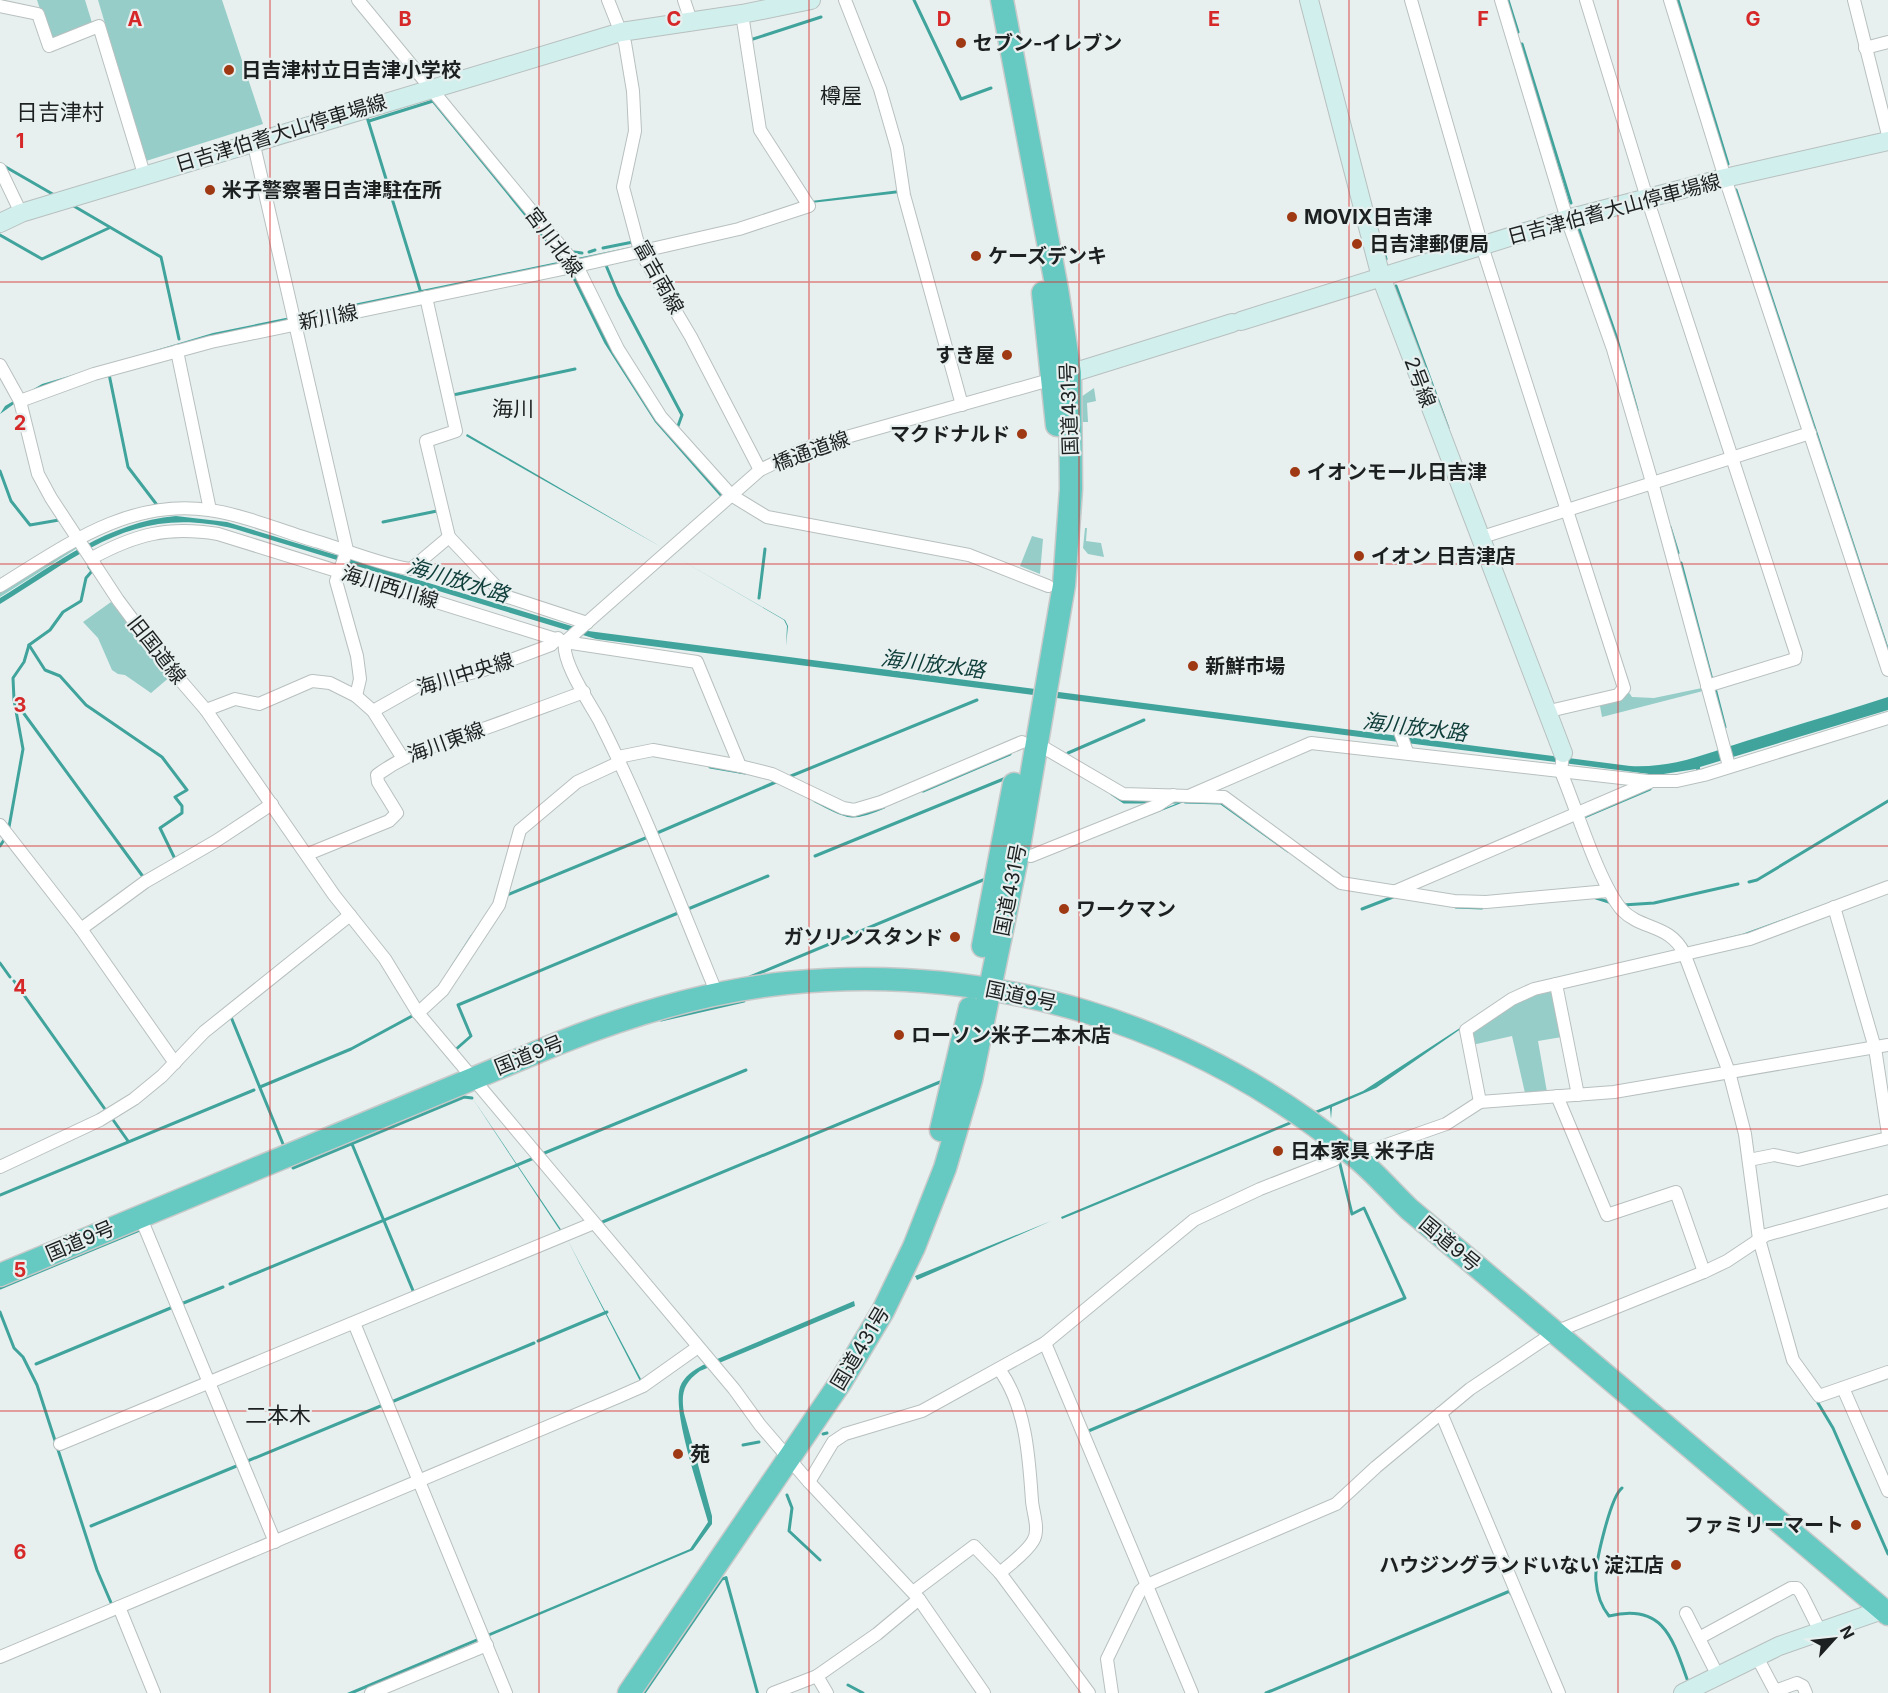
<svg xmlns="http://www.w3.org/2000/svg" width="1888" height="1693" font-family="Inter,'Noto Sans JP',sans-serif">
	<rect width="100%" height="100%" fill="#e7f0ef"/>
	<g fill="#96cdc8">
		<path d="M 37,0 L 85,0 L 93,26 L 50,39 Z"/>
		<path d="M 98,0 L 222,0 L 263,124 L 146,161 Z"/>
		<path d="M 1094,388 L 1096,401 L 1087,403 L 1088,422 L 1081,422 L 1081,397 Z"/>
		<path d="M 1085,528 L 1087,528 L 1086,541 L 1101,543 L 1104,557 L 1088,554 L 1083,548 Z"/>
		<path d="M 1032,536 L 1043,539 L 1040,574 L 1020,566 Z"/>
		<path d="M 74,545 L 79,547 L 0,597 L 0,591 Z"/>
		<path d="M 111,602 L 171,676 L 151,693 L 125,675 L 118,674 L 112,670 L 98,638 L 83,622 Z"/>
		<path d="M 1626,688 L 1632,697 L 1654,698 L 1702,688 L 1703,691 L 1602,717 L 1600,706 L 1553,715 Z"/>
		<path d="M 1548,990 L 1553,994 L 1562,1037 L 1538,1041 L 1547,1092 L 1525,1093 L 1512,1036 L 1472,1045 L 1471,1036 L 1474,1029 L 1520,1000 Z"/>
	</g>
	<g fill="#40a49d">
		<path d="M 900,190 L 900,193 L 811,203 L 733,227 L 397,299 L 28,394 L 0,414 L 5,406 L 42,384 L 213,333 L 718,229 L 811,201 Z"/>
		<path d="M 467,434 L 663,548 L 466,436 Z"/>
		<path d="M 176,516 L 227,522 L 588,631 L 1630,766 C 1675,768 1704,754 1746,741 C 1794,726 1841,712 1888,697 L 1888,710 L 1700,767 L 1700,773 L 1696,773 L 1696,769 L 1657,775 L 596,639 L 235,529 C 134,504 84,553 0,604 L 0,598 C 57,563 108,522 176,516 Z"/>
		<path d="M 674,556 L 785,620 L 788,626 L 786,646 L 787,626 L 784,620 Z"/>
		<path d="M 1183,801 L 1184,802 L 1031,862 Z"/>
		<path d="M 1888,881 L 1888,883 L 1767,928 L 1498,1003 L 1376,1088 L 1332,1107 L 1331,1119 L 1330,1108 L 1062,1219 L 1061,1217 L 1363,1091 L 1523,987 L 1742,934 Z"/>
		<path d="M 471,1096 L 562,1231 L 561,1232 Z"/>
		<path d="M 1051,1221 L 917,1280 L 915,1276 Z"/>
		<path d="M 567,1239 L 642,1381 L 640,1381 Z"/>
		<path d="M 854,1301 L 855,1306 L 700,1371 C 683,1383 681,1394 684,1413 L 712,1516 L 712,1524 L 693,1550 L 355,1693 L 347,1693 L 690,1549 L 708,1522 C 700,1492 672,1413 680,1387 C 684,1376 694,1370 703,1365 Z"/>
		<path d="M 727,1576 L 759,1693 L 756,1693 L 724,1577 Z"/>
	</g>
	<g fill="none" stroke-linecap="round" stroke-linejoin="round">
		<g stroke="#40a49d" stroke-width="3">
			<path d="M 914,0 L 961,99 L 991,88"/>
			<path d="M 1508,0 L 1518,32"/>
			<path d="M 1678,0 L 1728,164"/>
			<path d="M 750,40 L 821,17"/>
			<path d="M 1522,44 L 1571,203"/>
			<path d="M 367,117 L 421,293"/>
			<path d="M 369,121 L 433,101 L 565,263"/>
			<path d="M 4,166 L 56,196"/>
			<path d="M 1736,190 L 1888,651"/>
			<path d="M 72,205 L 161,257 L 179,339"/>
			<path d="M 1579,229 L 1616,336 L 1637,410"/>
			<path d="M 0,235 L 42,259 L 109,228"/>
			<path d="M 1380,237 L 1386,259"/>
			<path d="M 603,248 L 633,242"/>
			<path d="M 574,252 L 582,253"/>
			<path d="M 589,252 L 595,250"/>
			<path d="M 605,263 L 618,294 L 682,415 L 678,426"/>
			<path d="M 571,272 L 606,343 L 656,421 L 721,495"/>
			<path d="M 1396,286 L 1448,428"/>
			<path d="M 109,374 L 128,467 L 157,505"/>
			<path d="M 453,395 L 575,369"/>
			<path d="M 0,471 L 11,501 L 30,525 L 59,520"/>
			<path d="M 383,522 L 437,511 L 438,513"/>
			<path d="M 1670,527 L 1678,553"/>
			<path d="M 1681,563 L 1712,680"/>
			<path d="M 759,598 L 765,549"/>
			<path d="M 29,645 L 45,670 L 60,676 L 86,705 L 162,757 L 187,790 L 175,797 L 182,806 L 182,813 L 160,828 L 175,859"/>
			<path d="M 1715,688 L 1725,727"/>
			<path d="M 14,700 L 144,878"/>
			<path d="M 1068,753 L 1144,720"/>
			<path d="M 710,767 L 745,773"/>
			<path d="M 791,776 L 977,700"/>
			<path d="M 923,791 L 1010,754"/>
			<path d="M 1112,794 L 1124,802 L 1151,802"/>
			<path d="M 815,801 C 848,817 849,822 884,807"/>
			<path d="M 1170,802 L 1178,802"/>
			<path d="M 1185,802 L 1221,803 L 1288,851"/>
			<path d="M 1584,817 L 1650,789"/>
			<path d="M 9,827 L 23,749 L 14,700 L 13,678 L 24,662 L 29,645 L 50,630 L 63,612 L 81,601 L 86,578 L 92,571 L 89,567"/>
			<path d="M 657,833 L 776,782"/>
			<path d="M 0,846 L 4,840"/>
			<path d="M 815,856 L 1006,778"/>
			<path d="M 1749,882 L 1757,880 L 1888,801"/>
			<path d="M 507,895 L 648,837"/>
			<path d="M 1596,898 L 1612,903"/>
			<path d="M 1623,905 L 1654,903 L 1738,884"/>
			<path d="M 1456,907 L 1482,908"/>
			<path d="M 688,909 L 768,876"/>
			<path d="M 1362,909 L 1393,897"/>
			<path d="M 0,963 L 10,977"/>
			<path d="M 452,967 L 472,936"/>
			<path d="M 750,977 L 983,880"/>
			<path d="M 14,981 L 107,1112"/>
			<path d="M 231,1017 L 283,1144"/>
			<path d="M 661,1020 L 744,1001 L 744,997"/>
			<path d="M 454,1051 L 471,1036 L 458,1005 L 678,913"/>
			<path d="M 260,1087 L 351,1049 L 414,1015"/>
			<path d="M 111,1117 L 128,1141"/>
			<path d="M 352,1144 L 414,1293"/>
			<path d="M 542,1154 L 746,1070"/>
			<path d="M 293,1168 L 464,1097 L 472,1098"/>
			<path d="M 0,1195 L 254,1090"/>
			<path d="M 600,1223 L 940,1082"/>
			<path d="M 230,1284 L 534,1158"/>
			<path d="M 0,1288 L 142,1229"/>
			<path d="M 181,1304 L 223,1287"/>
			<path d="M 0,1312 L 14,1348 L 23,1357 L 37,1385 L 97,1570 L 112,1605"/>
			<path d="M 538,1341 L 607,1312"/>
			<path d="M 36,1364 L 173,1307"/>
			<path d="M 389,1403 L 534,1343"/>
			<path d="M 1818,1403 L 1833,1428 L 1888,1554"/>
			<path d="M 1086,1432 L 1405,1298 L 1364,1208 L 1352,1214 L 1339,1160"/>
			<path d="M 823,1434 L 827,1433"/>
			<path d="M 743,1445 L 759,1442"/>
			<path d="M 245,1462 L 383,1405"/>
			<path d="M 1622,1488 C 1611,1496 1594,1565 1596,1581 C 1597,1594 1601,1606 1609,1616 C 1662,1603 1672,1636 1687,1679"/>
			<path d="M 787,1495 L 792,1508 L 789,1531 L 820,1560"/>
			<path d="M 91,1526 L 239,1465"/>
			<path d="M 848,1685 L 863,1693"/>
			<path d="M 644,1693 L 722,1579 L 726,1578"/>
			<path d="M 1266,1693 L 1510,1591 L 1511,1594"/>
		</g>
		<defs>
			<g id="street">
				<path d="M 358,0 L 577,266 L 618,349 L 661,417 L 731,495 L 767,517 L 969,555 L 1048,586"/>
				<path d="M 608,0 L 625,43 L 633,91 L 635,131 L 623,187 L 640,251 L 691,337 L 760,470"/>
				<path d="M 684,0 L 691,21"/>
				<path d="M 845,0 L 880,89 L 897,148 L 904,195 L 962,405"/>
				<path d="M 1411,0 L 1482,246 L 1624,688 L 1618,695 L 1545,712"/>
				<path d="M 1501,0 L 1567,219 L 1613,349 L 1652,482 L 1729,766"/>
				<path d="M 1586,0 L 1647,198 L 1796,653 L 1795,659 L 1707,686"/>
				<path d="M 1670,0 L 1725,178 L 1888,670"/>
				<path d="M 1854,0 L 1888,135"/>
				<path d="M 0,6 L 38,14 L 49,46 L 99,26 L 144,174"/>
				<path d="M 1865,48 L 1888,42"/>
				<path d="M 253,141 L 347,550 L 336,581 L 357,656 L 360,679 L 356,696"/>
				<path d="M 0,169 L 21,213"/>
				<path d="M 177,351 L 210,510"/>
				<path d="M 0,365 L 20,401 L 38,474 L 51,498 L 118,600 L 162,659 L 206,710 L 334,895 L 385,959 L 418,1013 L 734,1389 L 760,1425 L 809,1482 L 919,1599 L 984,1693"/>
				<path d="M 20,401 L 94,374 L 211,342 L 577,266 L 739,229 L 809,206 L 760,130 L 742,14"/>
				<path d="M 449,537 L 505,596 L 587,623"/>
				<path d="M 1479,538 L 1810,433"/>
				<path d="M 92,558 C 136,534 168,526 218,534 L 565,642 C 561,661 589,702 599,720 C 644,809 679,902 717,994"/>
				<path d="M 0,586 C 65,546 129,498 209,510 C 246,515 283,532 319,542 C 342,549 391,568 411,569 L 449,537 L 426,441 L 456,431 L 426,297"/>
				<path d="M 565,642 L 760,470 L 804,449 L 1053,379"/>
				<path d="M 565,642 L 697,662 L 740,766"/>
				<path d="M 206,710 L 235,699 L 259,704 L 312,681 L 330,683 L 356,696 L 373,711 L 402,757"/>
				<path d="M 373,711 L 419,685 L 484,670 L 551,645 L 558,638"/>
				<path d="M 1400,732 L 1407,752"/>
				<path d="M 1036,743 L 1123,794 L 1224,797 L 1341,883 L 1454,901 L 1486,902 L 1608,891"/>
				<path d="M 1563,753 L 1561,772 C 1576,807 1599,884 1622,910 C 1641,930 1670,924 1684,953 L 1729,1072 L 1745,1134 L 1759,1239 L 1793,1360 L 1819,1396 L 1888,1372"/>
				<path d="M 618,757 L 653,750 L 740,766 L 772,774 L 843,808 L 854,810 L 881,802 L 1022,742"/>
				<path d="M 1191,795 L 1311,743 L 1648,781 L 1677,781 L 1704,775 L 1888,718"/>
				<path d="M 0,825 L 81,929 L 175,1063"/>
				<path d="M 308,854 L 389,821 L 397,813 L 378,782 L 377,775 C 413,749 443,743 483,729 C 517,717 551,704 584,692"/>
				<path d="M 1031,856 L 1158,805 L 1173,795"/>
				<path d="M 1396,891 L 1650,782"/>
				<path d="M 1834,907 L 1875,1048 L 1888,1134"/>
				<path d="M 81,929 L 145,882 L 216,841 L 272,804"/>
				<path d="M 1556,984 L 1578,1095"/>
				<path d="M 418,1013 L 443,990 L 499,905 L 520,830 L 577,782 L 620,762"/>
				<path d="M 1557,1096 L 1607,1215 L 1676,1192 L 1704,1272"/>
				<path d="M 1480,1102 L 1466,1030 L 1512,999 L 1534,989 L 1750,939 L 1888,887"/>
				<path d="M 1355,1156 L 1446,1124 L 1480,1102 L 1614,1092 L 1888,1045"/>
				<path d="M 1749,1160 L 1774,1155 L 1798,1160 L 1888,1138"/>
				<path d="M 0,1167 L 100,1120 L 134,1099 L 162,1076 L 204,1032 L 350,915"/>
				<path d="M 140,1216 L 275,1542"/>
				<path d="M 354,1323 L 506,1693"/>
				<path d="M 1045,1343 L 1192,1693"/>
				<path d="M 999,1369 C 1026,1406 1029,1456 1032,1501 C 1033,1513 1040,1530 1033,1541 C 1026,1553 1010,1564 1000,1573 L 1089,1693"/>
				<path d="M 1843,1388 L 1888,1491"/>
				<path d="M 1441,1413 L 1559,1693"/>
				<path d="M 60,1444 L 594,1223"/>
				<path d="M 809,1482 L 833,1442 L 845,1434 L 922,1411 L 1045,1343 L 1194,1220 L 1260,1189 L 1334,1160 L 1344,1148"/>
				<path d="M 913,1592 L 974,1546 L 1000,1573"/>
				<path d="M 119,1607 L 154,1693"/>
				<path d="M 1686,1613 L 1718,1676"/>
				<path d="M 1699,1638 L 1791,1588 L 1797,1588 L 1801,1593 L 1820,1631"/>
				<path d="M 0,1657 L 618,1397 L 643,1386 L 698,1347"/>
				<path d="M 1757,1657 L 1775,1691 L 1797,1683 L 1803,1686 L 1806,1693"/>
				<path d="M 817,1676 L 827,1693"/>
				<path d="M 371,1693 L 487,1645"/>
				<path d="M 773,1693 L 817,1676 L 877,1634 L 919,1599"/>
				<path d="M 1112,1693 L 1107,1659 L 1140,1591 L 1147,1585 L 1336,1504 L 1376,1467 L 1470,1389 L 1555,1332 L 1704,1272 L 1727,1261 L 1766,1235 L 1888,1201"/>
			</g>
			<g id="secondary">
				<path d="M 1309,0 L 1381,277 L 1563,753"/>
				<path d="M 0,223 L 21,213 L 621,32 L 742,14 L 811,0"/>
				<path d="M 1241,321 L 1567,219 L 1725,178 L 1888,141"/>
				<path d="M 1059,377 L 1232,323"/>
				<path d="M 1683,1693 L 1779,1646 L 1888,1608"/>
			</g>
			<g id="highway">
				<path d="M 1043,293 L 1057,425"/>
				<path d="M 983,946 L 1014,784"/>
				<path d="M 941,1130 L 970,1008"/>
				<path d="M 0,1275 L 559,1043 C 632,1014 708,991 787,983 C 991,962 1193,1024 1352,1154 C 1373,1170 1390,1191 1409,1209 L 1888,1614"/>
				<path d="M 629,1693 L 840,1383 L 883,1311 L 914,1247 L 945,1168 L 971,1080 L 1018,853 L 1064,585 L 1071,489 L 1070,373 L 1057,289 L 1002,0"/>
			</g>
		</defs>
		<use href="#street" stroke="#b8c0bf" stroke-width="14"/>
		<use href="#secondary" stroke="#b8c0bf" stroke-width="20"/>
		<use href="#highway" stroke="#c9c9c9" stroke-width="25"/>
		<use href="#street" stroke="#fff" stroke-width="12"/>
		<use href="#secondary" stroke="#d1efed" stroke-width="18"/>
		<use href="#highway" stroke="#66cac2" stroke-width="22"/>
	</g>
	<path fill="none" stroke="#d62828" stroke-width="1.5" stroke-opacity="0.55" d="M 270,0 L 270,1693M 539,0 L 539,1693M 809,0 L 809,1693M 1079,0 L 1079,1693M 1349,0 L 1349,1693M 1618,0 L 1618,1693M 0,282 L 1888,282M 0,564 L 1888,564M 0,846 L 1888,846M 0,1129 L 1888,1129M 0,1411 L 1888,1411"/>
	<g fill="#9f3913" stroke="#e7f0ef" stroke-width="2">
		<circle cx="961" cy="43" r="6"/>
		<circle cx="229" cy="70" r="6"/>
		<circle cx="210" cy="190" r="6"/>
		<circle cx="1292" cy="217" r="6"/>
		<circle cx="1357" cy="244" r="6"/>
		<circle cx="976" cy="256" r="6"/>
		<circle cx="1007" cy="355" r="6"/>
		<circle cx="1022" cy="434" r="6"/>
		<circle cx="1295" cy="472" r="6"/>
		<circle cx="1359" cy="556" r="6"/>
		<circle cx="1193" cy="666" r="6"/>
		<circle cx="1064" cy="909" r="6"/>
		<circle cx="955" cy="937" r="6"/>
		<circle cx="899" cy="1035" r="6"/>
		<circle cx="1278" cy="1151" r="6"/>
		<circle cx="678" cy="1454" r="6"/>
		<circle cx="1856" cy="1525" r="6"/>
		<circle cx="1676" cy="1565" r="6"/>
	</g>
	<g text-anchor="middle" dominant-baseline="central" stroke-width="4.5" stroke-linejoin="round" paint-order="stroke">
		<g font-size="20" font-weight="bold" fill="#1d2020" stroke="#e7f0ef" text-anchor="start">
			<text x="973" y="43">セブン-イレブン</text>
			<text x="241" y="70">日吉津村立日吉津小学校</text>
			<text x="222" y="190">米子警察署日吉津駐在所</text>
			<text x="1304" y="217">MOVIX日吉津</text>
			<text x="1369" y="244">日吉津郵便局</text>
			<text x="988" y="256">ケーズデンキ</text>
			<text x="995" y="355" text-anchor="end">すき屋</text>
			<text x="1010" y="434" text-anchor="end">マクドナルド</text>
			<text x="1307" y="472">イオンモール日吉津</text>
			<text x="1371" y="556">イオン 日吉津店</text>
			<text x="1205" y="666">新鮮市場</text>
			<text x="1076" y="909">ワークマン</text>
			<text x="943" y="937" text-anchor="end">ガソリンスタンド</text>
			<text x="911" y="1035">ローソン米子二本木店</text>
			<text x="1290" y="1151">日本家具 米子店</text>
			<text x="690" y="1454">苑</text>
			<text x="1844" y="1525" text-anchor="end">ファミリーマート</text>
			<text x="1664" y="1565" text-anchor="end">ハウジングランドいない 淀江店</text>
		</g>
		<g font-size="20" fill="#1d2020" stroke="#e7f0ef">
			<text transform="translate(281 133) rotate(-17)">日吉津伯耆大山停車場線</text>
			<text transform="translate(1614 209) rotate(-15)">日吉津伯耆大山停車場線</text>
			<text transform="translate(554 242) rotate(53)">宮川北線</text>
			<text transform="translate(659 277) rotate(61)">富吉南線</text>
			<text transform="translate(328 317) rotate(-11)">新川線</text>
			<text transform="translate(1420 382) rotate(69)">2号線</text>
			<text transform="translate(1069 409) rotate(-92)">国道431号</text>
			<text transform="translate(811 451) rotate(-20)">橋通道線</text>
			<text transform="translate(390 587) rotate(17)">海川西川線</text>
			<text transform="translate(157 650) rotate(52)">旧国道線</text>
			<text transform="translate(465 674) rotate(-17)">海川中央線</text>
			<text transform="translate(446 742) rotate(-20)">海川東線</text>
			<text transform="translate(1010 890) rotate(-79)">国道431号</text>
			<text transform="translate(1021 996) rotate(12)">国道9号</text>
			<text transform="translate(529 1055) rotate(-22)">国道9号</text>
			<text transform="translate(80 1241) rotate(-23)">国道9号</text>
			<text transform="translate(1450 1244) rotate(40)">国道9号</text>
			<text transform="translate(860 1348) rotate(-59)">国道431号</text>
		</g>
		<g font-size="21" fill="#1d2020" stroke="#e7f0ef">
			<text x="841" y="95">樽屋</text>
			<text x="513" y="408">海川</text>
		</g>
		<g font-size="21" font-style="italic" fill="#0e3d3a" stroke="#e7f0ef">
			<text transform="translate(458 580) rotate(17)">海川放水路</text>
			<text transform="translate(933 664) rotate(7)">海川放水路</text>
			<text transform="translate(1415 727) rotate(7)">海川放水路</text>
		</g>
		<g font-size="22" fill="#1d2020" stroke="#e7f0ef">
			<text x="60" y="112">日吉津村</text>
			<text x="278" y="1415">二本木</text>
		</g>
	</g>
	<g font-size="20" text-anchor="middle" font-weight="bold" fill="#d62828" stroke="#e7f0ef" stroke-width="4.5" stroke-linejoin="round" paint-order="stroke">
		<text x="135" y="26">A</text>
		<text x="405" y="26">B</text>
		<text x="674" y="26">C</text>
		<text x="944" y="26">D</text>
		<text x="1214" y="26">E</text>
		<text x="1483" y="26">F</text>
		<text x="1753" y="26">G</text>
		<text x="20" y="148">1</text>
		<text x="20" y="430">2</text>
		<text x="20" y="712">3</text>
		<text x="20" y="994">4</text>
		<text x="20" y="1277">5</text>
		<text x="20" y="1559">6</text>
	</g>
	<g transform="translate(1834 1639) rotate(63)" stroke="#e7f0ef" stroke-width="4.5" paint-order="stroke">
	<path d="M0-4.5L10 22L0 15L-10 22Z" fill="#1d2020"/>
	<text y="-9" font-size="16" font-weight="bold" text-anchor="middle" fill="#1d2020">N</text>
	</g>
</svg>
